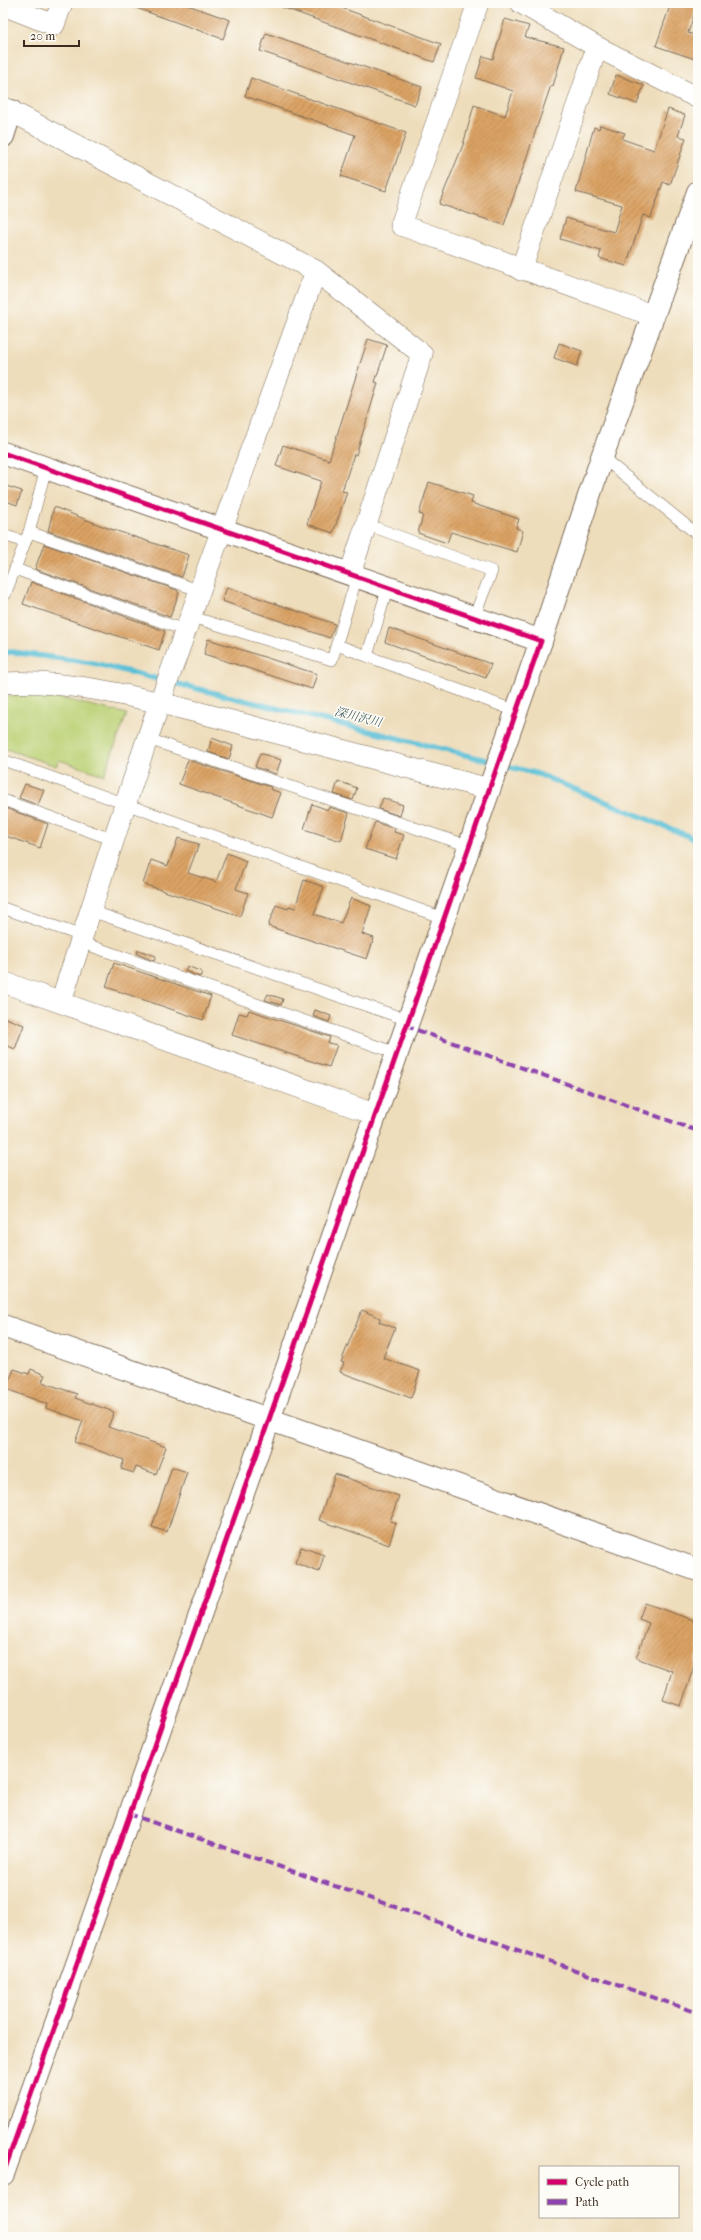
<svg xmlns="http://www.w3.org/2000/svg" width="701" height="2240" font-family="'IM FELL French Canon','Noto Serif JP',serif">
	<defs>
		<pattern id="building-hatch" width="6" height="6" patternUnits="userSpaceOnUse"><rect width="6" height="6" fill="#dba365"/><path d="M-1 1l2-2M0 6l6-6M5 7l2-2" fill="none" stroke="#b38553"/></pattern>
	</defs>
	<rect width="100%" height="100%" fill="#fdfcf7"/>
	<filter id="ink" filterUnits="userSpaceOnUse"><feTurbulence type="fractalNoise" baseFrequency=".025" numOctaves="2"/><feDisplacementMap in="SourceGraphic" scale="8" xChannelSelector="R" yChannelSelector="G"/><feConvolveMatrix kernelMatrix="1 2 1 2 8 2 1 2 1" color-interpolation-filters="sRGB"/></filter>
	<filter id="wash" filterUnits="userSpaceOnUse"><feTurbulence type="fractalNoise" baseFrequency=".012" numOctaves="4" result="noise"/><feDisplacementMap in="SourceGraphic" scale="16" xChannelSelector="R" yChannelSelector="G"/><feGaussianBlur stdDeviation="0.9" result="paint"/><feColorMatrix in="noise" values="0 0 0 0 0 0 0 0 0 0 0 0 0 0 0 0 0 1.4 0 .05"/><feComposite in="paint" operator="in"/></filter>
	<g filter="url(#wash)">
		<rect width="100%" height="100%" fill="#edb"/>
		<path fill="#bbd175" stroke="#7b7e4a" d="M 44,694 L 127,714 L 104,775 L 59,760 L 56,766 L 3,748 L 3,696 Z"/>
		<g fill="none" stroke-linecap="round" stroke-linejoin="round">
			<g stroke="#59bfd6" stroke-width="5.5">
				<path d="M 3,653 L 12,652 L 93,663 L 494,762"/>
				<path d="M 503,765 L 538,774 L 698,840"/>
			</g>
		</g>
		<g id="blocks">
			<g fill="url(#building-hatch)">
				<path d="M 128,3 L 182,3 L 230,20 L 223,39 L 128,5 Z"/>
				<path d="M 276,3 L 328,3 L 441,44 L 434,62 L 276,5 Z"/>
				<path d="M 671,3 L 698,3 L 688,33 L 698,36 L 698,60 L 656,46 Z"/>
				<path d="M 505,19 L 529,26 L 525,37 L 564,47 L 553,86 L 551,85 L 504,225 L 439,204 L 463,145 L 474,105 L 505,116 L 513,91 L 476,78 L 483,56 L 493,59 Z"/>
				<path d="M 266,33 L 422,87 L 415,105 L 260,51 Z"/>
				<path d="M 616,75 L 644,85 L 637,104 L 610,94 Z"/>
				<path d="M 251,78 L 406,133 L 386,191 L 341,176 L 355,135 L 245,96 Z"/>
				<path d="M 668,109 L 685,115 L 678,136 L 686,138 L 670,185 L 663,182 L 651,218 L 643,215 L 626,266 L 599,258 L 601,251 L 560,239 L 566,218 L 614,232 L 622,205 L 576,192 L 594,127 L 599,129 L 600,125 L 625,133 L 622,139 L 654,150 Z"/>
				<path d="M 368,339 L 387,345 L 375,382 L 378,383 L 356,455 L 354,454 L 342,491 L 347,492 L 333,533 L 307,524 L 321,481 L 276,466 L 283,445 L 329,460 Z"/>
				<path d="M 559,343 L 582,351 L 577,366 L 554,358 Z"/>
				<path d="M 429,482 L 473,496 L 471,503 L 519,519 L 516,528 L 523,531 L 517,552 L 451,532 L 447,543 L 418,533 L 423,515 L 419,514 Z"/>
				<path d="M 3,485 L 22,491 L 17,505 L 3,500 Z"/>
				<path d="M 54,507 L 105,527 L 189,555 L 182,577 L 48,531 Z"/>
				<path d="M 44,544 L 177,590 L 179,593 L 170,617 L 35,569 Z"/>
				<path d="M 31,582 L 165,631 L 159,650 L 23,604 Z"/>
				<path d="M 227,587 L 335,624 L 330,638 L 222,601 Z"/>
				<path d="M 389,628 L 491,664 L 486,678 L 385,642 Z"/>
				<path d="M 208,639 L 317,674 L 312,689 L 204,654 Z"/>
				<path d="M 212,738 L 233,746 L 229,759 L 208,752 Z"/>
				<path d="M 260,753 L 281,760 L 276,774 L 255,767 Z"/>
				<path d="M 188,760 L 271,787 L 270,789 L 281,793 L 272,817 L 179,784 Z"/>
				<path d="M 338,781 L 357,788 L 353,800 L 334,794 Z"/>
				<path d="M 25,784 L 44,790 L 38,805 L 19,798 Z"/>
				<path d="M 383,798 L 403,805 L 400,816 L 379,809 Z"/>
				<path d="M 312,804 L 328,810 L 329,807 L 349,813 L 341,841 L 304,829 Z"/>
				<path d="M 3,807 L 48,824 L 40,848 L 3,835 Z"/>
				<path d="M 375,822 L 395,829 L 394,832 L 404,835 L 396,859 L 365,849 Z"/>
				<path d="M 178,838 L 199,844 L 188,873 L 216,882 L 227,853 L 246,861 L 236,889 L 248,893 L 240,916 L 143,884 L 151,860 L 168,866 Z"/>
				<path d="M 304,880 L 324,887 L 314,914 L 341,923 L 351,898 L 371,906 L 362,934 L 374,938 L 367,959 L 268,926 L 276,905 L 288,909 L 289,906 L 295,908 Z"/>
				<path d="M 138,950 L 156,956 L 154,961 L 137,954 Z"/>
				<path d="M 114,963 L 211,996 L 203,1020 L 106,987 Z"/>
				<path d="M 187,966 L 202,972 L 200,977 L 185,971 Z"/>
				<path d="M 268,994 L 283,999 L 281,1005 L 265,1000 Z"/>
				<path d="M 249,1010 L 330,1037 L 328,1043 L 337,1045 L 329,1067 L 232,1035 L 239,1013 L 247,1015 Z"/>
				<path d="M 315,1010 L 331,1016 L 329,1022 L 313,1016 Z"/>
				<path d="M 3,1017 L 24,1025 L 15,1049 L 3,1044 Z"/>
				<path d="M 362,1310 L 380,1318 L 379,1322 L 395,1328 L 383,1358 L 420,1371 L 411,1398 L 340,1372 L 344,1363 L 341,1362 Z"/>
				<path d="M 14,1369 L 29,1374 L 31,1369 L 45,1375 L 42,1382 L 77,1394 L 75,1398 L 114,1412 L 108,1427 L 166,1447 L 156,1474 L 136,1467 L 134,1473 L 121,1469 L 124,1460 L 75,1442 L 83,1421 L 46,1408 L 47,1404 L 6,1389 Z"/>
				<path d="M 172,1467 L 187,1472 L 167,1532 L 152,1527 Z"/>
				<path d="M 335,1474 L 399,1496 L 390,1521 L 396,1523 L 389,1545 L 319,1520 Z"/>
				<path d="M 301,1547 L 324,1555 L 319,1572 L 295,1563 Z"/>
				<path d="M 645,1603 L 698,1622 L 698,1654 L 681,1706 L 663,1700 L 672,1671 L 636,1658 L 649,1623 L 639,1619 Z"/>
			</g>
		</g>
	</g>
	<g filter="url(#ink)">
		<use href="#blocks" fill-opacity="0" stroke="#7a6955" stroke-width="1"/>
		<g fill="none" stroke-linecap="round" stroke-linejoin="round">
			<defs>
				<g id="lane">
					<path d="M 602,457 L 698,535"/>
					<path d="M 366,524 L 492,571 L 474,617"/>
					<path d="M 29,532 L 201,591"/>
					<path d="M 3,535 L 25,542"/>
					<path d="M 15,569 L 187,631"/>
					<path d="M 3,594 L 5,595 L 29,532 L 46,468"/>
					<path d="M 192,617 L 332,660 L 357,576"/>
					<path d="M 337,645 L 516,711"/>
					<path d="M 367,656 L 388,587"/>
					<path d="M 148,739 L 469,846"/>
					<path d="M 3,760 L 443,918"/>
					<path d="M 3,800 L 114,840"/>
					<path d="M 3,908 L 82,936"/>
					<path d="M 91,911 L 408,1020"/>
					<path d="M 80,942 L 396,1053"/>
				</g>
				<g id="street">
					<path d="M 478,3 L 401,225 L 654,316"/>
					<path d="M 521,3 L 597,47 L 698,98"/>
					<path d="M 3,5 L 54,25 L 62,3"/>
					<path d="M 3,107 L 316,271 C 263,415 211,558 160,702 C 125,801 94,902 61,1001"/>
					<path d="M 521,270 L 597,47"/>
					<path d="M 316,271 L 422,354 L 350,574"/>
					<path d="M 3,683 C 80,679 169,705 243,724 C 325,746 407,767 489,789"/>
					<path d="M 3,982 L 374,1114"/>
				</g>
				<g id="secondary">
					<path d="M 3,136 L 11,111"/>
					<path d="M 3,453 L 541,641 L 279,1391 L 3,2174"/>
					<path d="M 541,641 L 602,457 L 698,192"/>
					<path d="M 3,1326 L 698,1570"/>
				</g>
			</defs>
			<use href="#lane" stroke="#7a6955" stroke-width="12"/>
			<use href="#street" stroke="#7a6955" stroke-width="22"/>
			<use href="#secondary" stroke="#7a6955" stroke-width="24"/>
			<use href="#lane" stroke="#fff" stroke-width="11"/>
			<use href="#street" stroke="#fff" stroke-width="21"/>
			<use href="#secondary" stroke="#fff" stroke-width="22"/>
			<g stroke="#8e44ad" stroke-width="4" stroke-dasharray="8 4" stroke-linecap="butt">
				<path d="M 406,1026 L 698,1131"/>
				<path d="M 129,1814 L 698,2013"/>
			</g>
			<defs>
				<path id="cycleway" d="M 3,453 L 541,641 L 279,1391 L 3,2174"/>
			</defs>
			<use href="#cycleway" stroke="#fdfcf7" stroke-width="8"/>
			<use href="#cycleway" stroke="#d6006c" stroke-width="5"/>
		</g>
	</g>
	<g text-anchor="middle" dominant-baseline="central" stroke-width="3" stroke-linejoin="round" paint-order="stroke">
		<g font-size="12" font-style="italic" fill="#465e5e" stroke="#fdfcf7">
			<text transform="translate(358 717) rotate(14)">深川沢川</text>
		</g>
	</g>
	<rect width="701" height="2240" fill="none" stroke="#fdfcf7" stroke-width="16"/>
	<rect x="539" y="2166" width="140" height="52" fill="#fdfcf7" stroke="#afa8a0"/>
	<rect x="547" y="2179" width="20" height="6" fill="#d6006c" stroke="#afa8a0"/>
	<text x="575" y="2186" font-size="12" fill="#3b2a1e">Cycle path</text>
	<rect x="547" y="2199" width="20" height="6" fill="#8e44ad" stroke="#afa8a0"/>
	<text x="575" y="2206" font-size="12" fill="#3b2a1e">Path</text>
	<path d="M24 40v6h55v-6" fill="none" stroke="#3b2a1e" stroke-width="2"/>
	<text x="30" y="40" font-size="12" fill="#3b2a1e" stroke="#fdfcf7" stroke-width="3" paint-order="stroke">20 m</text>
</svg>
